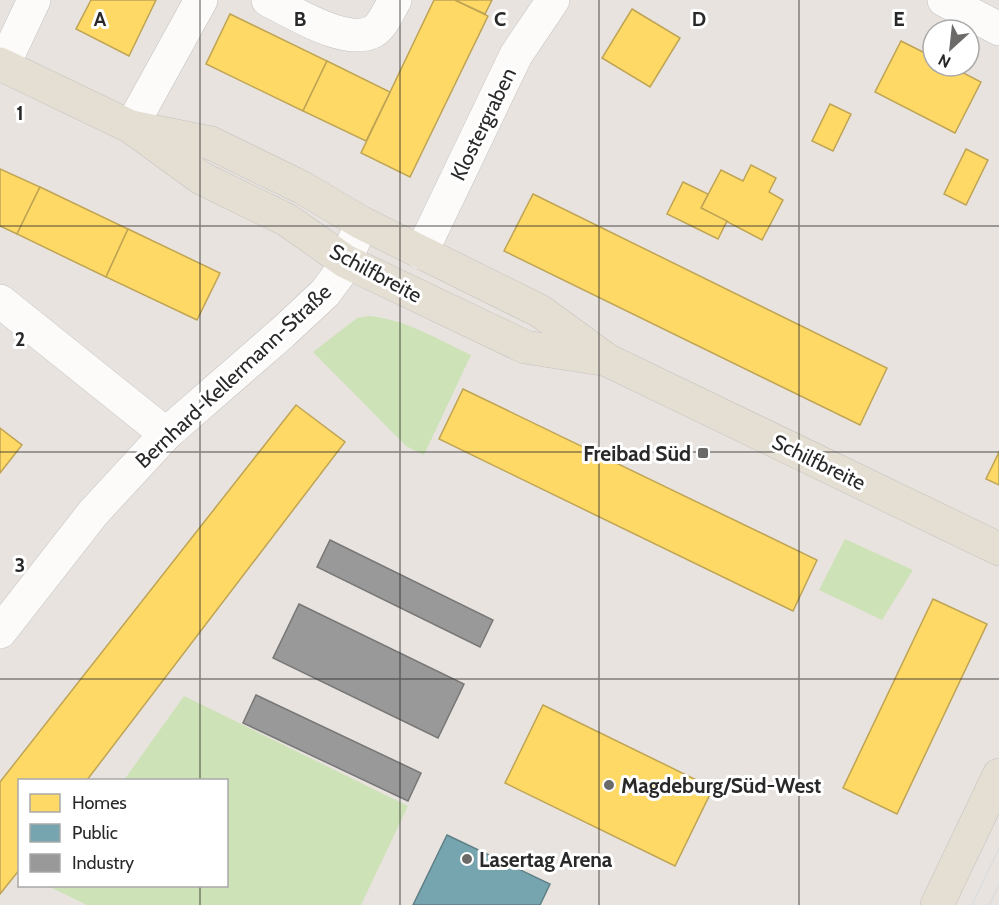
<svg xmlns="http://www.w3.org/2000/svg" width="999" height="905" font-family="Cabin,sans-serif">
	<rect width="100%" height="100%" fill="#e8e3de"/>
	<g fill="#cee2b8">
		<path d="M 369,316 C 405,319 439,340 471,355 L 424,455 L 406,446 L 313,352 L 357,318 Z"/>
		<path d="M 845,539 L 913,570 L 882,620 L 819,590 Z"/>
		<path d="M 184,696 L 408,806 L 361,905 L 87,905 L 50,887 L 51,886 L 226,886 L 226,780 L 124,780 Z"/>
	</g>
	<g fill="#ffd966" stroke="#bfa454" stroke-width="1.5">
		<path d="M 91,0 L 156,0 L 129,56 L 76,29 Z"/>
		<path d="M 434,0 L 455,0 L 488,16 L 410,177 L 361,153 Z"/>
		<path d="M 455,0 L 492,0 L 485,14 Z"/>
		<path d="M 632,9 L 680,38 L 650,87 L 602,58 Z"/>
		<path d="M 230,14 L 327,61 L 303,111 L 206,64 Z"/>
		<path d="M 901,41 L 933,57 L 933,66 L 950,66 L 981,82 L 955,133 L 875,92 Z"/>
		<path d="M 327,61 L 390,92 L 366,141 L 303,111 Z"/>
		<path d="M 830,104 L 851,114 L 833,151 L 812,141 Z"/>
		<path d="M 966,149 L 988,160 L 966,205 L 944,194 Z"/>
		<path d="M 751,165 L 776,178 L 769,192 L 783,200 L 762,240 L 701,208 L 721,170 L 743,181 Z"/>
		<path d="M 0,169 L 40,187 L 17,234 L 0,226 Z"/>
		<path d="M 683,182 L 708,194 L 701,208 L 727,221 L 718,239 L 667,214 Z"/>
		<path d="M 40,187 L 128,229 L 106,277 L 17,234 Z"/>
		<path d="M 533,194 L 887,368 L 860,425 L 504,251 Z"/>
		<path d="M 128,229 L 220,273 L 197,320 L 106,277 Z"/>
		<path d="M 463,389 L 817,560 L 793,611 L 439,439 Z"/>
		<path d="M 296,405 L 345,442 L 87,780 L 20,780 L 20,869 L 0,894 L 0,782 Z"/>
		<path d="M 0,428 L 22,445 L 0,473 Z"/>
		<path d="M 999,452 L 999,485 L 986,479 Z"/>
		<path d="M 933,599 L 987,624 L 897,814 L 843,788 Z"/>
		<path d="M 543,705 L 713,788 L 675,866 L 505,783 Z"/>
	</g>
	<path fill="#76a5af" stroke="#5f8087" stroke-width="1.5" d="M 447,835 L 550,884 L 540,905 L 413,905 Z"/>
	<g fill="#999" stroke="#777" stroke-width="1.5">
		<path d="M 330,540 L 493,620 L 480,647 L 317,567 Z"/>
		<path d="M 299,604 L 464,684 L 438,738 L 273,658 Z"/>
		<path d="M 256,695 L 421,773 L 408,801 L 243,723 Z"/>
	</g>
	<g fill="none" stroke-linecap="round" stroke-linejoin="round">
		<defs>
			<g id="minor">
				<path d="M 268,0 C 293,12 347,47 374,31 C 383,25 389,10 395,0"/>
				<path d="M 944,0 L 999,29"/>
				<path d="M 3,66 L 34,0"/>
				<path d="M 131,127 L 201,0"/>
				<path d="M 421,253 L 516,55 L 553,0"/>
				<path d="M 0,301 L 166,434"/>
				<path d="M 0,632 L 93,513 L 166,434 L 282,333 L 325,293 L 339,274 L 362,223"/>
			</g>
			<g id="major">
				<path d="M 0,64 L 131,127 L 201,178 L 287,220 L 345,261 L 525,347 L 602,359"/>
				<path d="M 131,127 L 211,143 L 303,188 L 362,223 L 540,311 L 607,360 L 999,549"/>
				<path d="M 937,905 L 999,775"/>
			</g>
		</defs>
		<use href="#minor" stroke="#c1c0c0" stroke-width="34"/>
		<use href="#major" stroke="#c4c2c0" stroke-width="34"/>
		<use href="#minor" stroke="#fcfbfa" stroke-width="33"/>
		<use href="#major" stroke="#e5dfd3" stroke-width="33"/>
		<g stroke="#ddddde" stroke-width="1.5">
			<path d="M 972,905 L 999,848"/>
			<path d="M 989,905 L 999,885"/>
		</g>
	</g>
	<path fill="none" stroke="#292929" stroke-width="1.5" stroke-opacity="0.55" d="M 200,0 L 200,780M 400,0 L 400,905M 599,0 L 599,905M 799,0 L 799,905M 0,226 L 999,226M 0,452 L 999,452M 0,679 L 999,679M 200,886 L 200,905"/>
	<g fill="#6c6a68" stroke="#fff" stroke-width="2">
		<rect x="697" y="447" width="12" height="12" rx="3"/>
		<circle cx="609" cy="785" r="6"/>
		<circle cx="467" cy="859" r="6"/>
	</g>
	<g text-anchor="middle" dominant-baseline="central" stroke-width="6" stroke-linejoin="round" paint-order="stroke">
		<g font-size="21" fill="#292929" stroke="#fff">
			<text transform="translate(483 124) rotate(-64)">Klostergraben</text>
			<text transform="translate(376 273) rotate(28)">Schilfbreite</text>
			<text transform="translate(233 376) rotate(-43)">Bernhard-Kellermann-Straße</text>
			<text transform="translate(819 462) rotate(26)">Schilfbreite</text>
		</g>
		<g font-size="21" font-weight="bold" fill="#292929" stroke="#fff" text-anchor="start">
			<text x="691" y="453" text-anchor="end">Freibad Süd</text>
			<text x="621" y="785">Magdeburg/Süd-West</text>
			<text x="479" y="859">Lasertag Arena</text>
		</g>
	</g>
	<g font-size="20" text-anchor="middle" font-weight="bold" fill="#292929" stroke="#fff" stroke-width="6" stroke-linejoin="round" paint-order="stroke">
		<text x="100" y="26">A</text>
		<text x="300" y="26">B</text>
		<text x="500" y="26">C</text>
		<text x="699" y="26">D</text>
		<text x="899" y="26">E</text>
		<text x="20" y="120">1</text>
		<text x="20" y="346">2</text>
		<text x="20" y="572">3</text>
	</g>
	<rect x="18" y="779" width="210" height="108" fill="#ffffff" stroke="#a9a9a9" stroke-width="1.5"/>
	<rect x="30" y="794" width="30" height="18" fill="#ffd966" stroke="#a9a9a9" stroke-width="1.5"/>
	<text x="72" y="809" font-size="18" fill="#292929">Homes</text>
	<rect x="30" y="824" width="30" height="18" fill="#76a5af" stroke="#a9a9a9" stroke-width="1.5"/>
	<text x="72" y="839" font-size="18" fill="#292929">Public</text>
	<rect x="30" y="854" width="30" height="18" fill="#999999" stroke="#a9a9a9" stroke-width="1.5"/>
	<text x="72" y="869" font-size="18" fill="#292929">Industry</text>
	<g transform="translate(951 48) rotate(207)"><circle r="28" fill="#ffffff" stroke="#a9a9a9" stroke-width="1.5"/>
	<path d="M0-4.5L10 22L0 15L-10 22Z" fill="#6c6a68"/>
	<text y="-9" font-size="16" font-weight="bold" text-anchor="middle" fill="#292929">N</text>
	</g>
</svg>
